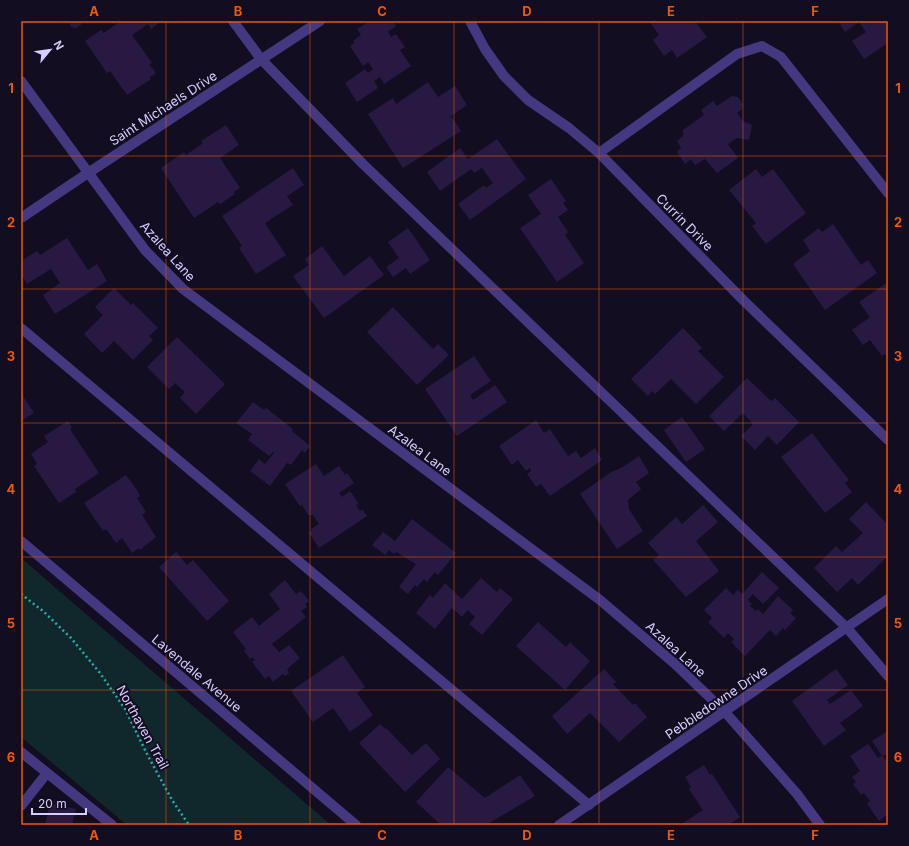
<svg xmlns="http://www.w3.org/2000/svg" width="909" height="846" font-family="Inter,sans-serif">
	<rect width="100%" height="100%" fill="#130d21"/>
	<path fill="#10282b" d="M 21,558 L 331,825 L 127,825 L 21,737 Z"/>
	<g fill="#271942">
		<path d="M 67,21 L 86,21 L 75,29 L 74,27 L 72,28 Z"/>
		<path d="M 120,21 L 161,21 L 151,29 L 148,24 L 132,35 L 152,63 L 149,64 L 156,73 L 149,78 L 151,79 L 127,95 L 110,71 L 107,73 L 85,41 L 101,30 L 104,33 Z"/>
		<path d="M 370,21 L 393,21 L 396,26 L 388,32 L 391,37 L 396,34 L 405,47 L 400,50 L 411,66 L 384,84 L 380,77 L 374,81 L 378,88 L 357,102 L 345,83 L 365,69 L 368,73 L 373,69 L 368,62 L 363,66 L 350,46 L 354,43 L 353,41 L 361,35 L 357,29 Z"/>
		<path d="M 649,21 L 695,21 L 707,37 L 677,58 L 672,50 L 664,56 L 653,40 L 659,35 Z"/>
		<path d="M 838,21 L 888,21 L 888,43 L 864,59 L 852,41 L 866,32 L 859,22 L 845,32 Z"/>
		<path d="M 428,82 L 438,97 L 455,86 L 467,105 L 451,116 L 461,131 L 403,168 L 368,114 L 393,98 L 396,104 Z"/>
		<path d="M 732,96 L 738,97 L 743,104 L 742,109 L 737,113 L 743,121 L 752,125 L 749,140 L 737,138 L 728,144 L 738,158 L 717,173 L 705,159 L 695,165 L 691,159 L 685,164 L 677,152 L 681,148 L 677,141 L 683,136 L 683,130 L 704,115 L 701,110 L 713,101 L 717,106 Z"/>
		<path d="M 226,125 L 239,145 L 220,158 L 240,188 L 234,192 L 235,194 L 220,204 L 218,202 L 194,218 L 161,168 L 184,152 L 186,155 L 203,143 L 201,141 Z"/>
		<path d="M 497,139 L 526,179 L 470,220 L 458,204 L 484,185 L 486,188 L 493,183 L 482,168 L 474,173 L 471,169 L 440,191 L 427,172 L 460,148 L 468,159 Z"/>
		<path d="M 293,168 L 304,185 L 287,196 L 293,205 L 265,223 L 286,255 L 256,274 L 239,248 L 242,246 L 222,216 Z"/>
		<path d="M 756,169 L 762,177 L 773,169 L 806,213 L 766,244 L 752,226 L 756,223 L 729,190 Z"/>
		<path d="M 551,179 L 566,201 L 563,203 L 568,210 L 558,217 L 568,232 L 565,235 L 584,263 L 557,282 L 520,228 L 541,214 L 528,195 Z"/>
		<path d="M 833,224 L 861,265 L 868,260 L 877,273 L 825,310 L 793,264 L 810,251 L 803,240 L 819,228 L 822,232 Z"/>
		<path d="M 408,228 L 430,260 L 410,274 L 406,268 L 393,277 L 386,267 L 399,258 L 388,242 Z"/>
		<path d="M 67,238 L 88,270 L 97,264 L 107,281 L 55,314 L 43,295 L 60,283 L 51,269 L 27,284 L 21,274 L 21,261 L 37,251 L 40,255 Z"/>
		<path d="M 322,246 L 344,276 L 370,256 L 384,275 L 324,318 L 293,276 L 309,265 L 305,259 Z"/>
		<path d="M 888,282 L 888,358 L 885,354 L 882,356 L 870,340 L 863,345 L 852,330 L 870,317 L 859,302 Z"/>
		<path d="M 114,288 L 131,305 L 133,303 L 158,328 L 149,336 L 153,340 L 133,360 L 114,341 L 102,353 L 84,334 L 103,315 L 95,307 Z"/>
		<path d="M 393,307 L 433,349 L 438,344 L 449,355 L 417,385 L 367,332 Z"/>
		<path d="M 683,328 L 702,348 L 698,351 L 724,377 L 696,404 L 671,379 L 655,394 L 652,391 L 648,396 L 631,379 Z"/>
		<path d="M 177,337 L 225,384 L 196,414 L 180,398 L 185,392 L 175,383 L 169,389 L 147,367 Z"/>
		<path d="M 474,356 L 491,381 L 470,395 L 473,400 L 495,385 L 507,402 L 457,436 L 425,389 Z"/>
		<path d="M 747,378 L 771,401 L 775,398 L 799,422 L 777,445 L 768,436 L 755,450 L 741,436 L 753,424 L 743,413 L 724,431 L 709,416 Z"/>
		<path d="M 21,393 L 34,413 L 21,421 Z"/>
		<path d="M 253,402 L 264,410 L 266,408 L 293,429 L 292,431 L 310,446 L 305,453 L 302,450 L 291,465 L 287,463 L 270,486 L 250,471 L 259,459 L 265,464 L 274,453 L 273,452 L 269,456 L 248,440 L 252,434 L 236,423 Z"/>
		<path d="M 682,417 L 705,449 L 686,462 L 664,430 Z"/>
		<path d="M 536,420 L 544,433 L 550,429 L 568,456 L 576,451 L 581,458 L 595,448 L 602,460 L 550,496 L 541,484 L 536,487 L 527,474 L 531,471 L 530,468 L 526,471 L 518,460 L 512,465 L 499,446 Z"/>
		<path d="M 68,421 L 72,428 L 70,429 L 99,473 L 75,489 L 76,492 L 59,503 L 34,466 L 37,464 L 31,454 L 48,442 L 44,436 Z"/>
		<path d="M 812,433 L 849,480 L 845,483 L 852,492 L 825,513 L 781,457 Z"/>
		<path d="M 639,456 L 649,473 L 636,482 L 641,489 L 628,500 L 629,509 L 643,531 L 617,549 L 580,494 L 611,472 L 623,467 Z"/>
		<path d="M 316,464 L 324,476 L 339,466 L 345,475 L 347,473 L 354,483 L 339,493 L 342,497 L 350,491 L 359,504 L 356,505 L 360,511 L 362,509 L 367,516 L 319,548 L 309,533 L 312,530 L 311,529 L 319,524 L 313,515 L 308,515 L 302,505 L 300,506 L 285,484 Z"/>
		<path d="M 126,475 L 137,490 L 140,496 L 137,498 L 146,512 L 142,515 L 156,537 L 140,550 L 139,548 L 132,553 L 122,538 L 116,543 L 106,529 L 103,531 L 84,503 Z"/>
		<path d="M 866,502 L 888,525 L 888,556 L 858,585 L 852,578 L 837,592 L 814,568 L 836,546 L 842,552 L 863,533 L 849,519 Z"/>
		<path d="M 703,505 L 718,522 L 696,541 L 719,571 L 686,597 L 653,560 L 659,555 L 648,543 L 676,517 L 682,524 Z"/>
		<path d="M 412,519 L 456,553 L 438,575 L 435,572 L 427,582 L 424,579 L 417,587 L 415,585 L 408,594 L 399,587 L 416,564 L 396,552 L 394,554 L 389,550 L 385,555 L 372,545 L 383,532 L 395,541 Z"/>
		<path d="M 176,552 L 187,565 L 193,560 L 229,601 L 207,621 L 159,567 Z"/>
		<path d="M 762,572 L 779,588 L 763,604 L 753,594 L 748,600 L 752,604 L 750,606 L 756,611 L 758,609 L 763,614 L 778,596 L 793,610 L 790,613 L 796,618 L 785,630 L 783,628 L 776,636 L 770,630 L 745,656 L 731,642 L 734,639 L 728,633 L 724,638 L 708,622 L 712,618 L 704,610 L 726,588 L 733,595 L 738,590 L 742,594 Z"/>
		<path d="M 481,578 L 497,592 L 500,588 L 513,599 L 482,635 L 469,624 L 475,617 L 468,610 L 462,617 L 452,608 L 435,629 L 416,613 L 430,595 L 433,598 L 445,583 L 462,599 Z"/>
		<path d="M 285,580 L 296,594 L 301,591 L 309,601 L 305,604 L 307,607 L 301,611 L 306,617 L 272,644 L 279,652 L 289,645 L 300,658 L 287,669 L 289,673 L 285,676 L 283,674 L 273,682 L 269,676 L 265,679 L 252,662 L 255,660 L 252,657 L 250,659 L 244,651 L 246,649 L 233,632 L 252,617 L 259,626 L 280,609 L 269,594 Z"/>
		<path d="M 538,622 L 566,647 L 570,642 L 590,661 L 565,690 L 516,646 Z"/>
		<path d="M 343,655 L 365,687 L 357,693 L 373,715 L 350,732 L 333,708 L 313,722 L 291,691 Z"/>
		<path d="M 604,669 L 616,682 L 613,684 L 633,705 L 635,703 L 647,717 L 619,742 L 590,713 L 567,734 L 552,716 Z"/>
		<path d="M 836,669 L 848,685 L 827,700 L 830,704 L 851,690 L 863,706 L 840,723 L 846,730 L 824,746 L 792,701 Z"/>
		<path d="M 380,724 L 385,729 L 386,728 L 412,755 L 426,743 L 440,759 L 405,792 L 359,743 Z"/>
		<path d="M 886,732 L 888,734 L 888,753 L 883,756 L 888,764 L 888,767 L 886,768 L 888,772 L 888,814 L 879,821 L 867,804 L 870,801 L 864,793 L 861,795 L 853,784 L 856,782 L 852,777 L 860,771 L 850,756 L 868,744 L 878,758 L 882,756 L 872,741 Z"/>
		<path d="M 704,765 L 710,775 L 712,774 L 740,817 L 728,825 L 680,825 L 703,810 L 689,789 L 691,787 L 685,777 Z"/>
		<path d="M 448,767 L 485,798 L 520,775 L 535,796 L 486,825 L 441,825 L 416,802 Z"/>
		<path d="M 50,803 L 76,809 L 72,825 L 45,825 Z"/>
	</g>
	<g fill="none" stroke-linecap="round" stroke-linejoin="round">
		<path stroke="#2ea8b2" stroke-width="2.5" stroke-dasharray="2 3" stroke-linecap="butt" d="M 21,594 L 43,611 L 71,638 L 100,673 L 125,709 L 148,756 L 172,800 L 189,825"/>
		<g stroke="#443880" stroke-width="10">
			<path d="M 233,21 L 261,59 L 363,164 L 847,628 L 888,676"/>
			<path d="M 599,153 L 737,54 L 762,46 L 781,57 L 888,193"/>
			<path d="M 21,328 L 589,805"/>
			<path d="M 21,752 L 112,825"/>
			<path d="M 21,806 L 47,773"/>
		</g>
		<g stroke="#443880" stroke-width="10">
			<path d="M 470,21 L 485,49 L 504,76 L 528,100 L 569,128 L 599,153 L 743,300 L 888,440"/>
			<path d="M 21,81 L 145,250 L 183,289 L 600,600 L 675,664 L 725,712 L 797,794 L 820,825"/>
			<path d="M 21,541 L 356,825"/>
			<path d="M 559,825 L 888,599"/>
		</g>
		<path stroke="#443880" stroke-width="10" d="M 21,218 L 88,173 L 320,21"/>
	</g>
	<path fill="none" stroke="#e8590c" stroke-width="1" stroke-opacity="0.55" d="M 166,21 L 166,825M 310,21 L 310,825M 454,21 L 454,825M 599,21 L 599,825M 743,21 L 743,825M 21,156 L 888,156M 21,289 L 888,289M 21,423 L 888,423M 21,557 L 888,557M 21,690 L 888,690"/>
	<g text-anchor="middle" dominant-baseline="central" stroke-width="4" stroke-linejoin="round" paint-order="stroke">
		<g font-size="13" fill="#d9cdff" stroke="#130d21">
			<text transform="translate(163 108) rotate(-33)">Saint Michaels Drive</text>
			<text transform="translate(685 222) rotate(45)">Currin Drive</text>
			<text transform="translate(168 251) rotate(48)">Azalea Lane</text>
			<text transform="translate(420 450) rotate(37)">Azalea Lane</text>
			<text transform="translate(676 649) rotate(42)">Azalea Lane</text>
			<text transform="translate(197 673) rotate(40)">Lavendale Avenue</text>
			<text transform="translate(716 702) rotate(-34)">Pebbledowne Drive</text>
			<text transform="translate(143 727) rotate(61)">Northaven Trail</text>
		</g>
	</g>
	<rect width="909" height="846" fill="none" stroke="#130d21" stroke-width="44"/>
	<g transform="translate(50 50) rotate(61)" stroke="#130d21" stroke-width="3" paint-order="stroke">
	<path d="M0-3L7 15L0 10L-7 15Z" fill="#d9cdff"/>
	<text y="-6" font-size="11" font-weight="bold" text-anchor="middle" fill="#d9cdff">N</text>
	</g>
	<path d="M32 808v6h54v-6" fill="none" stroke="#d9cdff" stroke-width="2"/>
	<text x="38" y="808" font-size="12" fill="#d9cdff" stroke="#130d21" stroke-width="3" paint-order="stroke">20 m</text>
	<rect x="22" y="22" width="865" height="802" fill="none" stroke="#e8590c" stroke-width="1.5"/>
	<g font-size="13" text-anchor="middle" font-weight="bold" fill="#e8590c">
		<text x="94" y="16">A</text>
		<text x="238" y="16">B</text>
		<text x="382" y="16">C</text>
		<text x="527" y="16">D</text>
		<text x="671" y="16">E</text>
		<text x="815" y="16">F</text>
		<text x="11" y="93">1</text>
		<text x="898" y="93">1</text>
		<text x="11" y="227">2</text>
		<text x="898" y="227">2</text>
		<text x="11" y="361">3</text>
		<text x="898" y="361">3</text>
		<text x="11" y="494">4</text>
		<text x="898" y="494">4</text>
		<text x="11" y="628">5</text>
		<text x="898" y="628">5</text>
		<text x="11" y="762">6</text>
		<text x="898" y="762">6</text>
		<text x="94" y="840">A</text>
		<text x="238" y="840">B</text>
		<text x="382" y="840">C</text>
		<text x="527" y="840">D</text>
		<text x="671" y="840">E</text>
		<text x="815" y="840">F</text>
	</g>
</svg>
